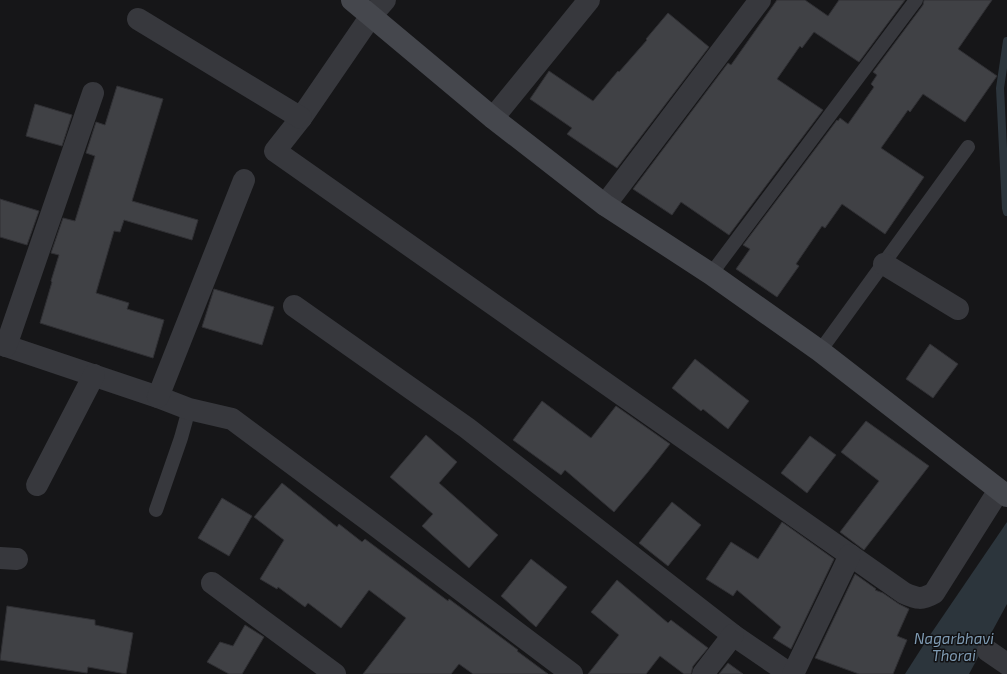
<svg xmlns="http://www.w3.org/2000/svg" width="1007" height="674" font-family="'Exo 2',sans-serif">
	<rect width="100%" height="100%" fill="#161618"/>
	<path fill="#2c353c" d="M 1007,522 L 1007,604 L 969,674 L 905,674 L 928,638 Z"/>
	<g fill="none" stroke-linecap="round" stroke-linejoin="round">
		<path stroke="#2c353c" stroke-width="8" d="M 1007,41 L 1000,88 L 1006,208 L 1007,212"/>
	</g>
	<g fill="#404145" stroke="#303034">
		<path d="M 777,0 L 805,0 L 828,16 L 839,0 L 905,0 L 859,62 L 814,32 L 802,48 L 800,46 L 777,79 L 823,110 L 729,235 L 681,202 L 672,215 L 633,189 L 728,63 L 731,65 Z"/>
		<path d="M 924,0 L 992,0 L 958,49 L 997,76 L 965,122 L 923,94 L 910,112 L 908,110 L 881,148 L 924,177 L 885,234 L 842,204 L 825,228 L 822,226 L 796,264 L 799,266 L 777,297 L 736,269 L 750,249 L 743,245 L 837,120 L 838,121 L 840,118 L 848,124 L 874,87 L 871,84 L 877,75 L 873,72 L 923,5 Z"/>
		<path d="M 668,13 L 709,47 L 617,168 L 567,134 L 572,128 L 530,99 L 549,71 L 593,101 L 618,71 L 619,72 L 647,40 L 646,39 Z"/>
		<path d="M 117,86 L 163,99 L 132,201 L 198,220 L 192,240 L 124,220 L 120,232 L 114,231 L 96,293 L 129,303 L 127,309 L 164,320 L 153,358 L 88,338 L 40,323 L 52,282 L 51,281 L 59,255 L 51,253 L 63,218 L 75,221 L 95,156 L 86,153 L 96,122 L 105,125 Z"/>
		<path d="M 35,104 L 72,115 L 62,146 L 26,136 Z"/>
		<path d="M 0,199 L 39,211 L 27,245 L 0,237 Z"/>
		<path d="M 214,289 L 274,307 L 262,345 L 202,327 Z"/>
		<path d="M 930,344 L 958,364 L 933,398 L 906,379 Z"/>
		<path d="M 695,359 L 749,401 L 728,429 L 703,409 L 701,411 L 672,388 Z"/>
		<path d="M 542,401 L 591,438 L 616,406 L 670,444 L 647,473 L 614,512 L 565,470 L 561,475 L 513,440 Z"/>
		<path d="M 866,421 L 929,466 L 864,550 L 840,532 L 879,481 L 841,452 Z"/>
		<path d="M 426,435 L 457,462 L 439,483 L 498,535 L 469,568 L 422,526 L 433,514 L 390,477 Z"/>
		<path d="M 810,436 L 836,455 L 807,493 L 781,473 Z"/>
		<path d="M 282,483 L 337,527 L 339,524 L 362,542 L 365,539 L 448,601 L 449,599 L 518,650 L 517,651 L 548,674 L 473,674 L 459,664 L 451,674 L 363,674 L 406,618 L 369,590 L 341,628 L 308,603 L 305,607 L 278,587 L 277,589 L 260,579 L 284,540 L 254,517 Z"/>
		<path d="M 222,498 L 252,516 L 229,556 L 198,538 Z"/>
		<path d="M 672,502 L 701,525 L 668,566 L 639,543 Z"/>
		<path d="M 782,522 L 834,559 L 791,649 L 773,638 L 781,627 L 737,590 L 733,596 L 706,579 L 731,542 L 758,559 Z"/>
		<path d="M 531,559 L 567,587 L 536,627 L 501,596 Z"/>
		<path d="M 855,574 L 876,589 L 875,590 L 883,593 L 899,604 L 909,609 L 897,636 L 907,640 L 893,674 L 859,674 L 815,658 Z"/>
		<path d="M 617,580 L 668,623 L 671,620 L 708,648 L 693,666 L 691,674 L 684,674 L 660,656 L 646,674 L 588,674 L 619,635 L 591,612 Z"/>
		<path d="M 7,606 L 95,620 L 95,625 L 133,633 L 126,674 L 88,667 L 87,673 L 0,660 Z"/>
		<path d="M 245,625 L 264,637 L 242,674 L 229,674 L 207,662 L 220,642 L 233,646 Z"/>
		<path d="M 728,663 L 743,674 L 719,674 Z"/>
	</g>
	<g fill="none" stroke-linecap="round" stroke-linejoin="round">
		<g stroke="#37383d" stroke-width="14">
			<path d="M 711,274 L 916,0"/>
			<path d="M 820,351 L 968,147"/>
			<path d="M 156,510 L 181,438 L 189,409"/>
		</g>
		<g stroke="#37383d" stroke-width="22">
			<path d="M 385,0 L 371,16 L 301,118 L 275,151 L 904,593 C 917,599 922,600 934,593 L 999,490"/>
			<path d="M 138,19 L 301,118"/>
			<path d="M 493,118 L 589,0"/>
			<path d="M 605,205 L 760,0"/>
			<path d="M 884,264 L 958,309"/>
			<path d="M 294,306 L 467,428 L 733,635 L 790,674"/>
			<path d="M 0,344 L 158,397 L 189,409 L 232,419 L 372,523 L 572,674"/>
			<path d="M 6,346 L 93,93"/>
			<path d="M 158,397 L 244,180"/>
			<path d="M 37,485 L 94,375"/>
			<path d="M 0,558 L 17,559"/>
			<path d="M 212,583 L 335,674"/>
			<path d="M 988,651 L 1007,664"/>
			<path d="M 703,674 L 733,635"/>
			<path d="M 793,674 L 850,555"/>
		</g>
		<path stroke="#45474d" stroke-width="22" d="M 352,0 L 493,118 L 605,205 L 711,274 L 820,351 L 1007,496"/>
	</g>
	<g text-anchor="middle" dominant-baseline="central" stroke-width="3" stroke-linejoin="round" paint-order="stroke">
		<g font-size="15" font-style="italic" fill="#7f9bb3" stroke="#111113">
			<text x="954" y="638">Nagarbhavi<tspan x="954" dy="17">Thorai</tspan></text>
		</g>
	</g>
</svg>
